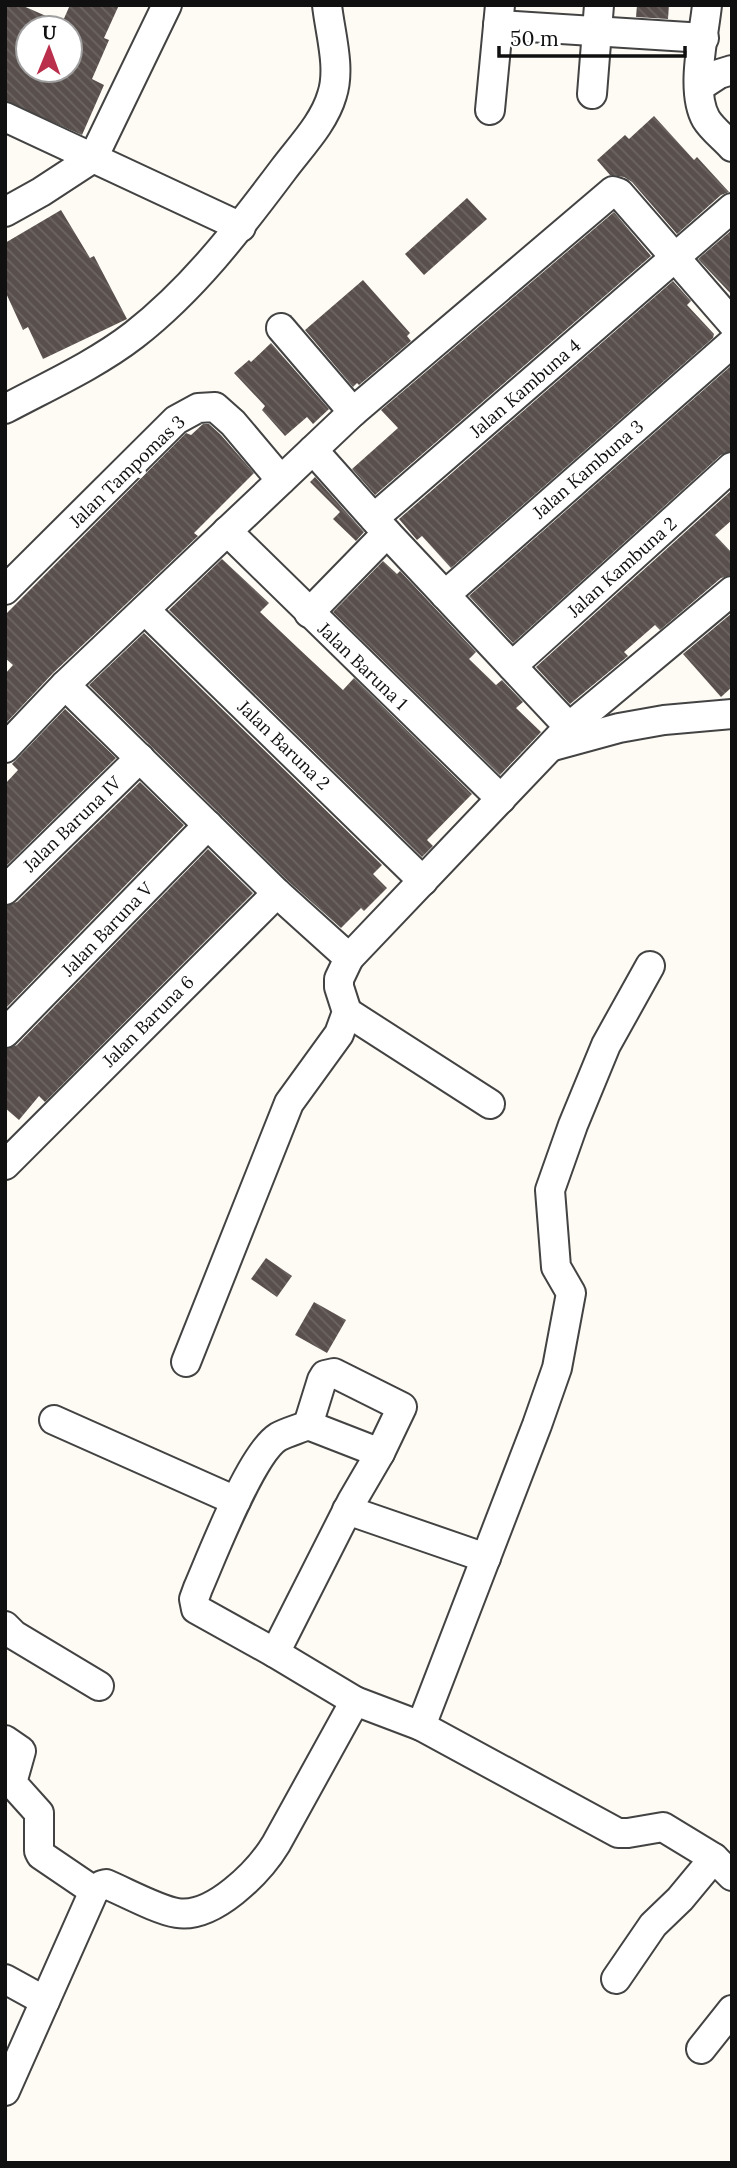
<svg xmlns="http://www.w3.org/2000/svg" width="737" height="2168" font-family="Lora,serif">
	<defs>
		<pattern id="building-back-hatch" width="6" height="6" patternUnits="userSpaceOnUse" patternTransform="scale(1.75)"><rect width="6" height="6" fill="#59504d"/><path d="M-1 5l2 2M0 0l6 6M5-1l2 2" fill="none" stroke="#6c6562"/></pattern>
	</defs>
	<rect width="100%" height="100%" fill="#fefbf4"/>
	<g fill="url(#building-back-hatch)" fill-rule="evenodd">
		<path d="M 5,5 L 21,5 L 62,23 L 70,5 L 119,5 L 104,38 L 109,40 L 92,79 L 104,85 L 82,135 L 5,101 ZM 28,28 L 70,28 L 70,70 L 28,70 Z"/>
		<path d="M 637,5 L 669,5 L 668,19 L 636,17 Z"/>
		<path d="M 654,116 L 694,160 L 697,157 L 729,192 L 721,195 L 677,234 L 632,182 L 624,177 L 610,175 L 597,160 L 625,135 L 629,139 Z"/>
		<path d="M 467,198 L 487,219 L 424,275 L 405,254 Z"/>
		<path d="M 61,210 L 90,258 L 94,256 L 127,319 L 43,359 L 28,327 L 23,330 L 5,291 L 5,243 Z"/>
		<path d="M 614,212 L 651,256 L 375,495 L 352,469 L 398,428 L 381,410 Z"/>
		<path d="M 732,230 L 732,295 L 698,259 Z"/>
		<path d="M 363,280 L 410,333 L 407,336 L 411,341 L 359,385 L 357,383 L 353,387 L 305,330 Z"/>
		<path d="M 673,281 L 691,301 L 687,305 L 714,334 L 713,338 L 451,568 L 422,536 L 417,540 L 399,519 Z"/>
		<path d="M 271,343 L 329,409 L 313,424 L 307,417 L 285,436 L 262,410 L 265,406 L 234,373 L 249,360 L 251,362 Z"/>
		<path d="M 732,365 L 732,451 L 721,455 L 513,643 L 469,596 Z"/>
		<path d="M 203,424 L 209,424 L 221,435 L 254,473 L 194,533 L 198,536 L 53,673 L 7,722 L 5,674 L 13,665 L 5,658 L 5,615 L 186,433 L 191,435 Z"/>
		<path d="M 315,477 L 364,532 L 356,541 L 333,519 L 340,512 L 310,482 Z"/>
		<path d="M 732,490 L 732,520 L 715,535 L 732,553 L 732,575 L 721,578 L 660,630 L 655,625 L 624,652 L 628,656 L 570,704 L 536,667 Z"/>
		<path d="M 222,559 L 269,603 L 260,612 L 298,648 L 343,690 L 354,678 L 472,794 L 427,840 L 433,846 L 422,857 L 169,610 Z"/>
		<path d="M 383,561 L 397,574 L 400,571 L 476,652 L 469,659 L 496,685 L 502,680 L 523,702 L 516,708 L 541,732 L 500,775 L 333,612 Z"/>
		<path d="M 732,613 L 732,687 L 721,697 L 683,654 Z"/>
		<path d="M 144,633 L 382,865 L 373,874 L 387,888 L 364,911 L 361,908 L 341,928 L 288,881 L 89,685 Z"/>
		<path d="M 65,709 L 116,758 L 5,867 L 5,784 L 18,770 L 12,764 Z"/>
		<path d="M 140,782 L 184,825 L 5,1009 L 5,906 L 17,902 Z"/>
		<path d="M 208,849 L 253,893 L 45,1102 L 39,1096 L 19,1120 L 5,1108 L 5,1049 L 17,1045 Z"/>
		<path d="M 266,1258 L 292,1276 L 277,1297 L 251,1279 Z"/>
		<path d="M 314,1302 L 346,1320 L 327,1353 L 295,1335 Z"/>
	</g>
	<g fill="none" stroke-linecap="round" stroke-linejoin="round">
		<defs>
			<g id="minor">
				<path d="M 707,5 C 704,36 690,91 706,119 C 712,129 724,138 732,147"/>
				<path d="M 498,25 L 704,38"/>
				<path d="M 699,87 L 719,74 L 732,70"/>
				<path d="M 592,94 L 599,5"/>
				<path d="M 490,110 L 500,5"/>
				<path d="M 5,117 L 241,227"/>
				<path d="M 5,212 L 41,192 L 93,158 L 167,5"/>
				<path d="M 281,328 L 353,412"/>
				<path d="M 5,409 C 48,386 95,365 134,335 C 193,289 238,230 283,170 C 300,147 324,123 332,95 C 341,68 330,33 327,5"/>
				<path d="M 374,518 L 732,208"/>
				<path d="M 227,531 L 501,799"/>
				<path d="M 5,590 L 176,420 L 198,408 L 215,407 L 233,423 L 281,480"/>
				<path d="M 445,595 L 732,343"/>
				<path d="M 145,610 L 423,881"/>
				<path d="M 309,613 L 387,533"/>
				<path d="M 512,666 L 732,467"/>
				<path d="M 65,685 L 277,893 L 349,958 L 569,727 L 387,533 L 313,450"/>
				<path d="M 569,727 L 732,591"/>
				<path d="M 553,746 L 619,728 L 664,720 L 732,714"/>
				<path d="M 5,748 L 65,685 L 353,412 L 613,191 L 619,193 L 732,323"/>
				<path d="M 5,890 L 140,758"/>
				<path d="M 347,1012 L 490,1104"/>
				<path d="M 5,1033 L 208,825"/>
				<path d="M 5,1165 L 277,893"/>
				<path d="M 186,1362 L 289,1103 L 339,1034 L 347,1012 L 339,987 L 339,979 L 349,958"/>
				<path d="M 54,1420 L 236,1501"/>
				<path d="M 308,1425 L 322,1380 L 325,1375 L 334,1373 L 402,1407 L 380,1453 L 352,1501 L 275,1653 L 355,1701"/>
				<path d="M 347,1510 L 486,1558"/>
				<path d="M 5,1626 L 14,1635 L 99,1686"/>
				<path d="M 275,1653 L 196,1609 L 194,1599 L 198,1588 C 212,1556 251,1454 278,1437 C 287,1432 299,1429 308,1425 L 380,1453"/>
				<path d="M 421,1726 L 537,1425 L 557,1368 L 571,1293 L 556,1267 L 550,1190 L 573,1125 L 606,1045 L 650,966"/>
				<path d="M 5,1740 L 21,1751 L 12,1783 L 39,1813 L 39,1851 L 41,1855 L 94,1891"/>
				<path d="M 5,1979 L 45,2001"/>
				<path d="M 616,1979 L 653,1925 L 680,1899 L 714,1858"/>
				<path d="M 701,2049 L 732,2010"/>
				<path d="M 5,2091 L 94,1891 L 102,1885 L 106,1884 C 125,1892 158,1910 177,1913 C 213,1919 259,1872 276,1844 L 355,1701 L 421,1726 L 618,1833 L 628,1833 L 663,1827 L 714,1858 L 732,1876"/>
			</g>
		</defs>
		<use href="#minor" stroke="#434343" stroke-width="32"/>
		<use href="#minor" stroke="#fff" stroke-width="28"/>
	</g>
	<g text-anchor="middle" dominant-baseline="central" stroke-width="7" stroke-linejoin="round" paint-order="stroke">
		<g font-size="18" fill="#101010" stroke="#fff">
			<text transform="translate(525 388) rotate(-41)">Jalan Kambuna 4</text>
			<text transform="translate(588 469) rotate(-41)">Jalan Kambuna 3</text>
			<text transform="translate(127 471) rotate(-44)">Jalan Tampomas 3</text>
			<text transform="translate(622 567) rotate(-42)">Jalan Kambuna 2</text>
			<text transform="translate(363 666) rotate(44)">Jalan Baruna 1</text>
			<text transform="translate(284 745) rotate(44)">Jalan Baruna 2</text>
			<text transform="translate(72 824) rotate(-44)">Jalan Baruna IV</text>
			<text transform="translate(107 929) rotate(-46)">Jalan Baruna V</text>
			<text transform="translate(148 1021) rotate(-45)">Jalan Baruna 6</text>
		</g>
	</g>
	<rect width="737" height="2168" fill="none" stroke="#101010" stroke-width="14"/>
	<g transform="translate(49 49) rotate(1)"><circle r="33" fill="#ffffff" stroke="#9f9f9f" stroke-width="2"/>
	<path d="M0-5L12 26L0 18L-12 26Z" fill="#ba2f4b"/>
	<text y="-10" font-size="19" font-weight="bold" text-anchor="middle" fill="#101010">U</text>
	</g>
	<path d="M499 46v10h186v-10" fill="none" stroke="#101010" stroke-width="3.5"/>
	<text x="510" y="46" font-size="21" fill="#101010" stroke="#ffffff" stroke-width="5" paint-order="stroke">50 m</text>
</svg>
